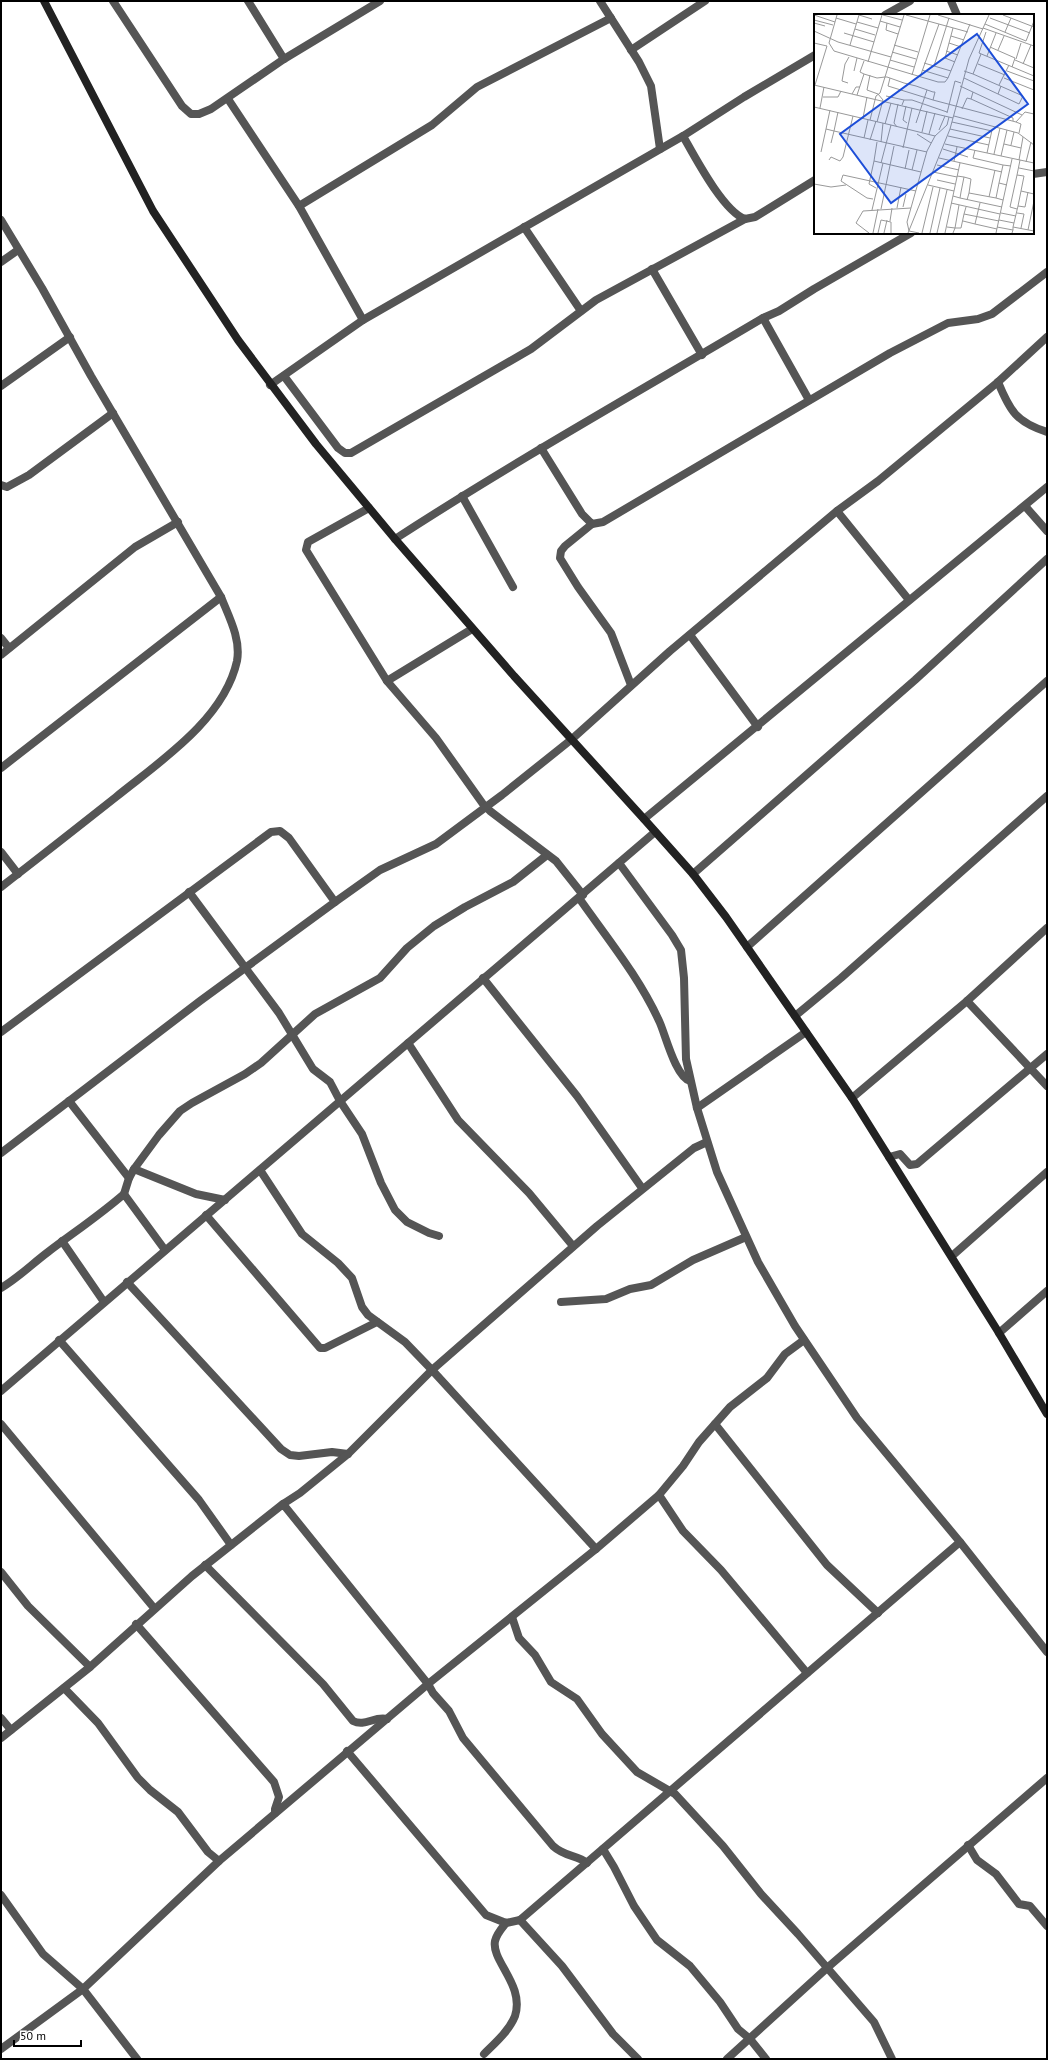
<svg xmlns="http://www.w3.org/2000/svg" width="1048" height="2060" font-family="'PT Sans',sans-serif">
	<rect width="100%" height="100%" fill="#fff"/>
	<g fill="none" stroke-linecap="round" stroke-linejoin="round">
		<g stroke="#555" stroke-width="8">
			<path d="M 113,1 L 182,106 L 191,114 L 199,114 L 211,109 L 284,59 L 380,1"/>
			<path d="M 248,1 L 284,59"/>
			<path d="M 600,1 L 639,62 L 651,86 L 660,149"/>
			<path d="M 951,1 L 957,15"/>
			<path d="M 885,15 L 910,1"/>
			<path d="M 631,50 L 705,1"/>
			<path d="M 228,99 L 299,206 L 363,320"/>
			<path d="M 683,136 C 695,157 723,211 745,219 L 755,217 L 815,180"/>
			<path d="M 1033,174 L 1047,172"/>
			<path d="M 299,206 L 432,125 L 477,87 L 611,18"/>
			<path d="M 1,220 L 42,288 L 91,376 L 221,597 C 229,617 241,639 237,661 C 224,720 159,762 116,797 C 78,827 40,857 1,887"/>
			<path d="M 524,227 L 581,311"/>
			<path d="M 1,262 L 18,250"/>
			<path d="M 652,269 L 702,355"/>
			<path d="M 763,318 L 809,400"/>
			<path d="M 284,376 L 338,448 L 345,453 L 351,453 L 531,349 L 596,300 L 745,219"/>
			<path d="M 998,382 C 1010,411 1016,422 1047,432"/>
			<path d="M 270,385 L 363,320 L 683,136 L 744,97 L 815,55"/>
			<path d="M 1,386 L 70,337"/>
			<path d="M 541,448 L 582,514 L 592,524 L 603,522 L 890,353 L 948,323 L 978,319 L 992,314 L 1047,272"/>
			<path d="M 1,485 L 7,487 L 29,475 L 113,413"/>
			<path d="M 462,496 L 513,587"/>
			<path d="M 1025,506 L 1047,531"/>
			<path d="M 369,508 L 308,542 L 306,550 L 387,681 L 436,738 L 483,804 L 490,811 L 556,861 L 583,895"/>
			<path d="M 837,511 L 909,600"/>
			<path d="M 592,524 L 565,546 L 561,551 L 560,558 L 578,587 L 611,633 L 631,685"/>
			<path d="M 395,539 C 515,461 640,391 763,318 L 779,311 L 814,289 L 911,233"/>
			<path d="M 690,635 L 758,727"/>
			<path d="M 1,638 L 9,648"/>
			<path d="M 1,655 L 135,547 L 178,522"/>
			<path d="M 387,681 L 472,629"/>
			<path d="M 1,768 L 221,597"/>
			<path d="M 644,819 L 1047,487"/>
			<path d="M 1,852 L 18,874"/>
			<path d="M 619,863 L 672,935 L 681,950 L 684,978 L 686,1059 L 697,1108 L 717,1172 L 758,1262 L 795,1326 L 857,1418 L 960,1542 L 1047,1652"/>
			<path d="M 693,874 L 915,680 L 1047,559"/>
			<path d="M 189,892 L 279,1013 L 313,1069 L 330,1082 L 340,1101 L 362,1134 L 381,1183 L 395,1210 L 407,1222 L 429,1233 L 439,1236"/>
			<path d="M 579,898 C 607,938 640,978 660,1023 C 666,1037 676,1077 690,1081"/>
			<path d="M 335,902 L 380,870 L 436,844 L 502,795 L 572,739 L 670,651 L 837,511 L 878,481 L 998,382 L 1047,337"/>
			<path d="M 747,947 L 1047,681"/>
			<path d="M 483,978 L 577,1096 L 642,1188"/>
			<path d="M 967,1001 L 1047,1086"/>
			<path d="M 795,1016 L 841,978 L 1047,796"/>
			<path d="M 1,1032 L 271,832 L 280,831 L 289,838 L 335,902 L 200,1001 L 1,1153"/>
			<path d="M 408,1043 L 458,1120 L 529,1193 L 573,1246"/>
			<path d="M 852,1098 L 967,1001 L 1047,928"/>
			<path d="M 69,1101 L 129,1178"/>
			<path d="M 697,1108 L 806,1032"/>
			<path d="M 889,1157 L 900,1154 L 910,1165 L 917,1164 L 1047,1054"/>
			<path d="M 134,1169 L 196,1194 L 225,1200"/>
			<path d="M 260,1170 L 302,1234 L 338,1263 L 352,1278 L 362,1307 L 368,1315 L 405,1342 L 432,1370 L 596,1549"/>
			<path d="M 124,1194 L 129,1178 L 134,1169 L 159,1135 L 180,1111 L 192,1103 L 245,1074 L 261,1063 L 315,1014 L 380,978 L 407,948 L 434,926 L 465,907 L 513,882 L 547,855"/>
			<path d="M 206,1215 L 320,1348 L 325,1348 L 377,1322"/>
			<path d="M 62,1241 L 104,1302"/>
			<path d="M 952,1256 L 1047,1172"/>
			<path d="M 127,1282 L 281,1449 L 290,1455 L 299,1456 L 332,1452 L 348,1454"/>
			<path d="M 1,1288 C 18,1278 32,1264 48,1252 C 73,1233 100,1215 124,1194 L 165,1250"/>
			<path d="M 561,1302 L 606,1299 L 630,1289 L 651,1285 L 693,1260 L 746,1237"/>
			<path d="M 999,1333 L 1047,1291"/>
			<path d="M 59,1340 L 199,1500 L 231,1545"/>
			<path d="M 1,1391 L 655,832"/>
			<path d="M 1,1424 L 154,1608"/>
			<path d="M 715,1424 L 827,1565 L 878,1613"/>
			<path d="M 659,1495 L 683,1531 L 721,1570 L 807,1673"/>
			<path d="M 283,1504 L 300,1493 L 348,1454 L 432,1370 L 597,1226 L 694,1148 L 707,1142"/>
			<path d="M 205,1565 L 323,1684 L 353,1721 C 365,1727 374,1716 387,1719"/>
			<path d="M 1,1572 L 28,1606 L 90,1667"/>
			<path d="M 512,1617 L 519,1638 L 535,1655 L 551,1682 L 577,1699 L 602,1734 L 637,1772 L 675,1794 L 723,1846 L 761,1894 L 798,1934 L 874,2022 L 892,2059"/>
			<path d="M 136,1624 L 274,1782 L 279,1797 L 275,1809 L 275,1813"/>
			<path d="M 64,1688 L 98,1723 L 138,1778 L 150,1790 L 178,1812 L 208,1852 L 219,1861"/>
			<path d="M 1,1718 L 11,1730"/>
			<path d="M 1,1738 L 90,1667 L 192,1576 L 283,1504 L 428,1684 L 433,1693 L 449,1711 L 463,1738 L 553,1846 C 565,1857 577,1855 587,1863"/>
			<path d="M 347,1751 L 486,1915 L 506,1923 L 520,1920 L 960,1542"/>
			<path d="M 968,1845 L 977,1860 L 996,1874 L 1019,1904 L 1030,1906 L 1047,1926"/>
			<path d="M 603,1849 L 614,1867 L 634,1906 L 657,1940 L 690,1966 L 720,2002 L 738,2029 L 750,2039 L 766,2059"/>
			<path d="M 1,1895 L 43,1954 L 83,1989 L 137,2059"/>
			<path d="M 520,1920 L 562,1966 L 613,2034 L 638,2059"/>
			<path d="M 1,2049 L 83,1989 L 219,1861 L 428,1684 L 596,1549 L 659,1495 L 683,1466 L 699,1442 L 730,1407 L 767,1378 L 785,1354 L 804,1340"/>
			<path d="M 484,2054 C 495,2043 509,2031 515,2016 C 525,1985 491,1961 495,1941 C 497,1933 502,1928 506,1923"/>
			<path d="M 727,2059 L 827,1968 L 1047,1778"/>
		</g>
		<path stroke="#222" stroke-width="8" d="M 44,1 L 153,211 L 238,340 L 316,444 L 395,539 L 514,676 L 644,819 L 693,874 L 726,917 L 852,1098 L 999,1333 L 1047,1414"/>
	</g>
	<g transform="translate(814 14)">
		<rect width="220" height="220" fill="#fff"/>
		<path fill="none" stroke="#999" stroke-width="1" d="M 0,1 L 21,8M 23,1 L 15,29 L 20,37 L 124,68 L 131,68 L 134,64 L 156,10M 69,1 L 88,6M 92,1 L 154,18M 124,1 L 169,15M 189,1 L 220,13M 22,4 L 42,10M 176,4 L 216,19M 0,6 L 19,11M 1,6 L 0,9 L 11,12M 66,7 L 86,13M 43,8 L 64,14M 73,9 L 72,16 L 84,20M 171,10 L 212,27M 139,14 L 131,44 L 141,48M 169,14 L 220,32M 41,15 L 61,21M 0,17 L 24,28 L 77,43M 172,18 L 165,39 L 220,62M 191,18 L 197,4M 30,19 L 60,28M 137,22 L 150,26M 212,27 L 220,7M 0,29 L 13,32M 135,29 L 147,33M 36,31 L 45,1 L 58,5M 80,31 L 104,38M 176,33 L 201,44 L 198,53M 184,36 L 190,22M 132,37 L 144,41M 78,38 L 102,45M 173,42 L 182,19M 202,45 L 207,29M 76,46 L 100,53M 201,46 L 220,54M 54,48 L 68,1M 110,49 L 137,57M 164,50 L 191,61M 209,50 L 217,31M 120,52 L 135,4M 108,56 L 134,64M 40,57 L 43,44M 150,57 L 159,60 L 209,82 L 205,90 L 184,80 L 187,72M 193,57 L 220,67M 50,60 L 63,64 L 71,63M 159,60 L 167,40M 56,61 L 53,76 L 64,80 L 69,86 L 63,108M 98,61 L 116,1M 106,63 L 125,10M 76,64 L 74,72 L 119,86 L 121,78 L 119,78 L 102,72 L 90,69 L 73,63 L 71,63 L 90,1M 150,64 L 184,80M 190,64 L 220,76M 34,69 L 28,67 L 31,50 L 35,43M 0,71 L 139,104M 1,71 L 13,32M 185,71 L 195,51M 146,72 L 208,101M 159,78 L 157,85 L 199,104 L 199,107M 66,79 L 71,63M 38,80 L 42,73 L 46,73M 43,81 L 50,60 L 46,58 L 50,47M 72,82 L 90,86 L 88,91M 9,83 L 24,83 L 27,77M 90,86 L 98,86 L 133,98M 119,86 L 202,108 L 211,98 L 220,100M 92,92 L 89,106 L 93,109M 0,93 L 77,111 L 67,149M 6,94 L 10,73M 148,95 L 153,84 L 157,85M 24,98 L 20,117 L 113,138M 133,99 L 141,67 L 147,69M 140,102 L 204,119 L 220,131M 49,104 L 53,83M 56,106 L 62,82 L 66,79M 138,108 L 178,117M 202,108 L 207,110 L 205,119M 102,109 L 113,76M 71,110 L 77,89M 77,111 L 121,122M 83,113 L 80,109 L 84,90M 12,115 L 16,96M 136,115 L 176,124M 125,116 L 131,102M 108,118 L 113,97M 103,120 L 117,129M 115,120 L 121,99M 134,122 L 175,131M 50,124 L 54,106M 56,126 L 62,107M 63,128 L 60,147 L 107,158M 67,128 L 69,109M 131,130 L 220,149M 190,130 L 207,134M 197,131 L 200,118M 89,134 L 98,94M 129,135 L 154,143M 161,136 L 159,144 L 189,151M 7,138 L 12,115 L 20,117 L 17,129M 173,139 L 178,116M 180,140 L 186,114M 187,142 L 193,116M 125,144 L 188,158M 15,146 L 17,143 L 26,147 L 29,143 L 39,102M 205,146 L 209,123M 60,147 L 55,170 L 62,174M 140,147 L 143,133M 212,148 L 217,128M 123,151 L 145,156M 205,154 L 220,157M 91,155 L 95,136M 98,156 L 103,136M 119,158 L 143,163M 203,161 L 206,146M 150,163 L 157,165 L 155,179M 123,166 L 141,170M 185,169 L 182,184 L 189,186M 0,170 L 17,173 L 32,171M 114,171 L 140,177M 193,171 L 185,169 L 189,151 L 197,152M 207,177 L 220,180M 139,182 L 146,184 L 147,178 L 150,163 L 143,162M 175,183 L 181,156M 146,184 L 188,193M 59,185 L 53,184 L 27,167 L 29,161 L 102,177M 153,186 L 155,179 L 182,184M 137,189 L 186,200M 166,189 L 161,210 L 183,215M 204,192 L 211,193 L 214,178M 89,193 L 92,180M 152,193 L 150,200 L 185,207M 83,194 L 87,173M 67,195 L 80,132M 58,196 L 69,149M 187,199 L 202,202M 203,199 L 210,200 L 207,214M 185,206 L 200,209M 76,207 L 78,194M 149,207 L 161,210M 133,213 L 141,214 L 145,191M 183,213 L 199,216 L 198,219M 199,213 L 220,217M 199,216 L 199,213 L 204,192 L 210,162 L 203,161 L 196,193 L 203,195M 214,216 L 220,187M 55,219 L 42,209 L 49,197 L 97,194M 59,219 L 64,195M 64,219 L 67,206 L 77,208 L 77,219M 70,219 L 73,206M 94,219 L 136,115 L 155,45 L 175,1M 105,219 L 95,217 L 93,208 L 113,137 L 121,122 L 133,111 L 135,103M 108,219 L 119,173M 116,219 L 126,174M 123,219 L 133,176M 131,219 L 146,149M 139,219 L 141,214 L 147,214 L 150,200M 182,219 L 198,145"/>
		<path fill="#1d4ed8" fill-opacity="0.15" stroke="#1d4ed8" stroke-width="2" d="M 163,20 L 214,90 L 77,189 L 26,120 Z"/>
		<rect width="220" height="220" fill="none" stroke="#000" stroke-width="2"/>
	</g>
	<rect width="1048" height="2060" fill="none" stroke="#000000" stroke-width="4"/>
	<path d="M14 2040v6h67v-6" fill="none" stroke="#000000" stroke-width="2"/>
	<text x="20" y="2040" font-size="12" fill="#000000" stroke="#ffffff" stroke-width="3" paint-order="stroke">50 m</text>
</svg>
